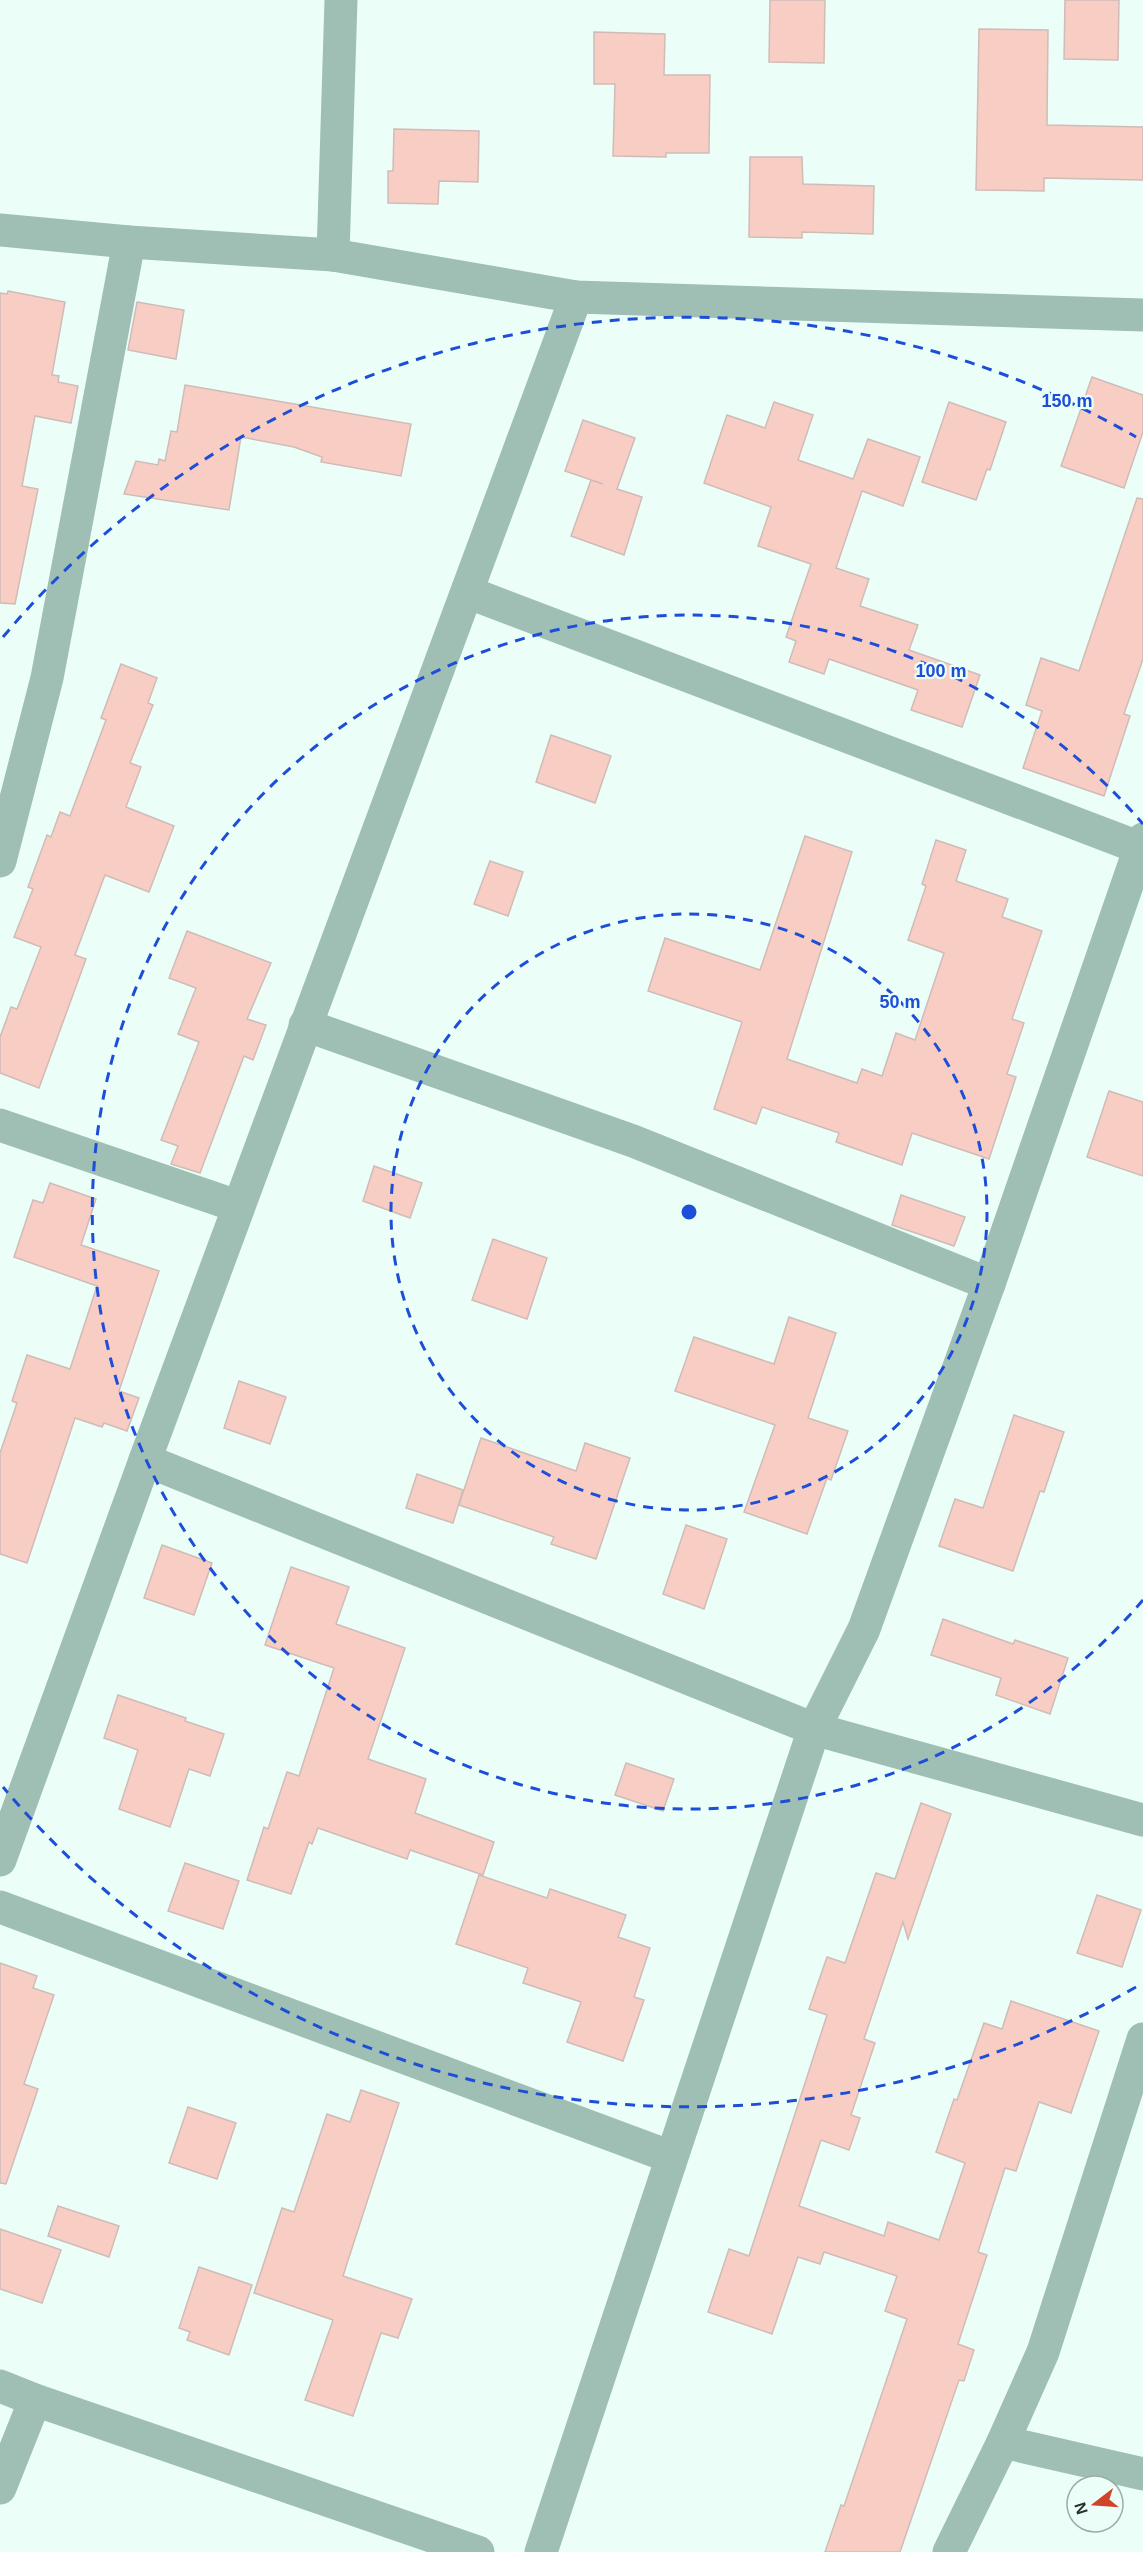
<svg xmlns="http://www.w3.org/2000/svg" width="1143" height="2552" font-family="Helvetica,sans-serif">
	<rect width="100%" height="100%" fill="#ebfff8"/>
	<g fill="#f8cdc4" stroke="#cfbcb8" stroke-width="1.5">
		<path d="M 770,0 L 825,0 L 824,63 L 769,62 Z"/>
		<path d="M 1065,0 L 1119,0 L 1118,60 L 1064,59 Z"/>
		<path d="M 979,29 L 1048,30 L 1047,125 L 1143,127 L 1143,180 L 1044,178 L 1044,191 L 976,190 Z"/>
		<path d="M 594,32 L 665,34 L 664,75 L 710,75 L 709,153 L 666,153 L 666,157 L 613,156 L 615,84 L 594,84 Z"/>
		<path d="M 394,129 L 479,131 L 478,182 L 439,181 L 438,204 L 388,203 L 388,171 L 393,171 Z"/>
		<path d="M 750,157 L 802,157 L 803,184 L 874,186 L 873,234 L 802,232 L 802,238 L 749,237 Z"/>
		<path d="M 8,291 L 65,302 L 52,375 L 59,376 L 58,382 L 78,386 L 71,423 L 35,416 L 22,486 L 38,489 L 15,604 L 0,603 L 0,293 L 7,294 Z"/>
		<path d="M 137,302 L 184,310 L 176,359 L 128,350 Z"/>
		<path d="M 1092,377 L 1143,395 L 1143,432 L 1124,488 L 1061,466 Z"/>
		<path d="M 185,385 L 411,424 L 401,476 L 321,462 L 322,457 L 294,447 L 241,437 L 229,510 L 124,494 L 136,461 L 158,465 L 159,459 L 165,461 L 171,431 L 177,432 Z"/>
		<path d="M 774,402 L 813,415 L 798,460 L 853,479 L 868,439 L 920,457 L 903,506 L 862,491 L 836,568 L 869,579 L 860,606 L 918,625 L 909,650 L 980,675 L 962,727 L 911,710 L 918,690 L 829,659 L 824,674 L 789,662 L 796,641 L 786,637 L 811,564 L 758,546 L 771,507 L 704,483 L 727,415 L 765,428 Z"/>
		<path d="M 949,402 L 1006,422 L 990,470 L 987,469 L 976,500 L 922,482 Z"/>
		<path d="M 583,420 L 635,438 L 617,489 L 642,497 L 624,555 L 571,536 L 591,480 L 603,484 L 565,471 Z"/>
		<path d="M 1137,498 L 1143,499 L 1143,659 L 1124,714 L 1130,716 L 1104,796 L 1023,768 L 1042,711 L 1026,705 L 1041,658 L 1079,671 Z"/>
		<path d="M 121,664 L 157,678 L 148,703 L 153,705 L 130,763 L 141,767 L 126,807 L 174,826 L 149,892 L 105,875 L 75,955 L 86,959 L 39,1088 L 0,1073 L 0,1037 L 11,1007 L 17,1009 L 41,947 L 14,937 L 33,889 L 28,887 L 47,835 L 51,837 L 60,812 L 70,816 L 106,720 L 101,718 Z"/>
		<path d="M 551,735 L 611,756 L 595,803 L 536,782 Z"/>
		<path d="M 805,836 L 852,852 L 787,1059 L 857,1083 L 862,1069 L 882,1076 L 896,1033 L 915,1040 L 944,953 L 908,940 L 926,886 L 922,884 L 936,840 L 966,850 L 956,881 L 1008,899 L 1002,917 L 1042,931 L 1012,1019 L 1024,1023 L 1007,1074 L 1016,1077 L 989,1159 L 912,1133 L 902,1165 L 836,1142 L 839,1133 L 762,1107 L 756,1124 L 714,1109 L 742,1022 L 648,991 L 665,938 L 760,970 Z"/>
		<path d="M 490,861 L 523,872 L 508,916 L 474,904 Z"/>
		<path d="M 187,931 L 271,963 L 247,1019 L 266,1025 L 253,1060 L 244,1056 L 200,1173 L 171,1164 L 178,1146 L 161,1140 L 199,1042 L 178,1034 L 196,988 L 169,978 Z"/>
		<path d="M 1109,1091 L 1143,1102 L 1143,1176 L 1087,1157 Z"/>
		<path d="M 374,1166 L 422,1183 L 410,1218 L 363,1201 Z"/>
		<path d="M 50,1183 L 96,1199 L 81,1245 L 159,1271 L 119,1391 L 139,1398 L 127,1431 L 104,1423 L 102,1427 L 75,1418 L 27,1563 L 0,1554 L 0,1453 L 17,1403 L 12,1401 L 27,1355 L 70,1369 L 97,1286 L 14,1257 L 33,1200 L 43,1203 Z"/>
		<path d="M 901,1195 L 965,1217 L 954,1246 L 892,1225 Z"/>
		<path d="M 493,1239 L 547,1258 L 527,1319 L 472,1300 Z"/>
		<path d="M 789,1317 L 836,1333 L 808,1418 L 848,1431 L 831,1480 L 827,1478 L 807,1534 L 744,1512 L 775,1425 L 675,1391 L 694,1337 L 774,1364 Z"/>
		<path d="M 239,1381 L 286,1397 L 270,1444 L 224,1428 Z"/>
		<path d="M 1014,1415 L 1064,1432 L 1044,1492 L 1040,1491 L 1013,1571 L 939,1546 L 955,1499 L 983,1508 Z"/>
		<path d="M 481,1438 L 576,1471 L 585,1443 L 630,1458 L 596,1559 L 551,1544 L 554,1537 L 459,1505 Z"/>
		<path d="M 417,1474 L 463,1490 L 453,1523 L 406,1508 Z"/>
		<path d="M 686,1525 L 727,1539 L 704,1609 L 663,1594 Z"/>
		<path d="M 162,1545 L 212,1563 L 194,1615 L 144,1598 Z"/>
		<path d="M 291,1567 L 349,1587 L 336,1624 L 405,1648 L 368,1759 L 426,1779 L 415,1813 L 494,1842 L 483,1875 L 410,1850 L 407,1859 L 318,1828 L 312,1844 L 309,1842 L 291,1894 L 247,1880 L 264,1827 L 268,1829 L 287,1772 L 299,1776 L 334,1668 L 265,1645 Z"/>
		<path d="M 943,1619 L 1013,1644 L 1015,1640 L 1068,1658 L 1050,1714 L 996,1695 L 1001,1678 L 931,1655 Z"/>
		<path d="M 118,1695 L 186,1718 L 185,1721 L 224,1734 L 210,1776 L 189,1769 L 170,1827 L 119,1809 L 138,1750 L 104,1738 Z"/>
		<path d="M 626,1763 L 674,1779 L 663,1811 L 615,1795 Z"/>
		<path d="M 921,1803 L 951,1814 L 908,1939 L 903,1922 L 864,2039 L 875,2043 L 851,2115 L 860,2118 L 849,2150 L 821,2140 L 799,2206 L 884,2236 L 888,2222 L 939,2240 L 965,2163 L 936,2152 L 954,2099 L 957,2100 L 984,2023 L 1002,2029 L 1011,2001 L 1099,2031 L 1071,2113 L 1039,2102 L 1016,2171 L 1005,2168 L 978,2252 L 987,2255 L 958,2344 L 974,2350 L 964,2381 L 959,2380 L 900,2552 L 825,2552 L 841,2505 L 844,2506 L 907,2319 L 885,2311 L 897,2276 L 824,2252 L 820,2264 L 798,2257 L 772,2334 L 708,2312 L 729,2249 L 749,2256 L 827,2015 L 809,2009 L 827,1957 L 845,1963 L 876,1873 L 895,1879 Z"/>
		<path d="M 185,1863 L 239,1881 L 223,1929 L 168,1911 Z"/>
		<path d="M 479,1875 L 547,1898 L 550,1889 L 626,1915 L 618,1937 L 650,1948 L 634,1997 L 644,2000 L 623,2061 L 567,2042 L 581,2002 L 523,1983 L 528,1968 L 456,1944 Z"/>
		<path d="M 1097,1895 L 1141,1910 L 1122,1967 L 1077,1953 Z"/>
		<path d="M 0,1963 L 37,1976 L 33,1988 L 54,1995 L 24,2084 L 38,2089 L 6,2184 L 0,2183 Z"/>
		<path d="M 361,2090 L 399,2103 L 343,2276 L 412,2299 L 398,2338 L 381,2333 L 353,2416 L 305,2400 L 333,2320 L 254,2293 L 282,2208 L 294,2212 L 327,2114 L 350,2122 Z"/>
		<path d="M 188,2107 L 236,2123 L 217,2179 L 169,2163 Z"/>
		<path d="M 58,2206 L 119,2226 L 109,2257 L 48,2236 Z"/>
		<path d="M 0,2229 L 61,2250 L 42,2303 L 0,2289 Z"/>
		<path d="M 199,2267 L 252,2285 L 229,2355 L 187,2340 L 190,2332 L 179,2328 Z"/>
	</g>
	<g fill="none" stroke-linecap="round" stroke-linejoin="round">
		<g stroke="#9fbfb4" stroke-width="33">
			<path d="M 341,0 L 333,255 L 576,297 L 1143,315"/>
			<path d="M 0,230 L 129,242 L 333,255"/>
			<path d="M 576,297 L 145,1460 L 814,1729 L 1143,1820"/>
			<path d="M 467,592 L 1143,849"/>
			<path d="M 0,861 L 47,678 L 129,242"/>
			<path d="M 305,1025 L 633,1141 L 989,1284"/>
			<path d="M 0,1125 L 237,1206"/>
			<path d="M 0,1860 L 145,1460"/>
			<path d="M 0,1907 L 671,2157"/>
			<path d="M 0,2386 L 35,2400 L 478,2552"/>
			<path d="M 1003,2442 L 1143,2474"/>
			<path d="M 0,2488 L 35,2400"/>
			<path d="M 541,2552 L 814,1729 L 864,1629 L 989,1284 L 1143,839"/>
			<path d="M 949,2552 L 1003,2442 L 1043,2352 L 1143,2039"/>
		</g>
	</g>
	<g fill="none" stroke="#1d4ed8" stroke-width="3" stroke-dasharray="10 8">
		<circle cx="689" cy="1212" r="298"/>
		<path d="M1143 1600A597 597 0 1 1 1143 824"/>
		<path d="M1136 1987A895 895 0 0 1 3 1787M3 637A895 895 0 0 1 1136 437"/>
	</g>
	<circle cx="689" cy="1212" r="9" fill="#1d4ed8" stroke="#ebfff8" stroke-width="3"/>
	<g font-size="18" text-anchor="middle" font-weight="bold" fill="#1d4ed8" stroke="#ebfff8" stroke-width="4.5" stroke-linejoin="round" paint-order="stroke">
		<text x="1067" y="407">150 m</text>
		<text x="941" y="677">100 m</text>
		<text x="900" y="1008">50 m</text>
	</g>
	<g transform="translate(1095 2504) rotate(253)"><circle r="28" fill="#ebfff8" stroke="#9daca7" stroke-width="1.5"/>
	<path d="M0-4.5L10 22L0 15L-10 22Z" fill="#cf442b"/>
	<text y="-9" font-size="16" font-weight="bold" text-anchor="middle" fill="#29302e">N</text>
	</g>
</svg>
